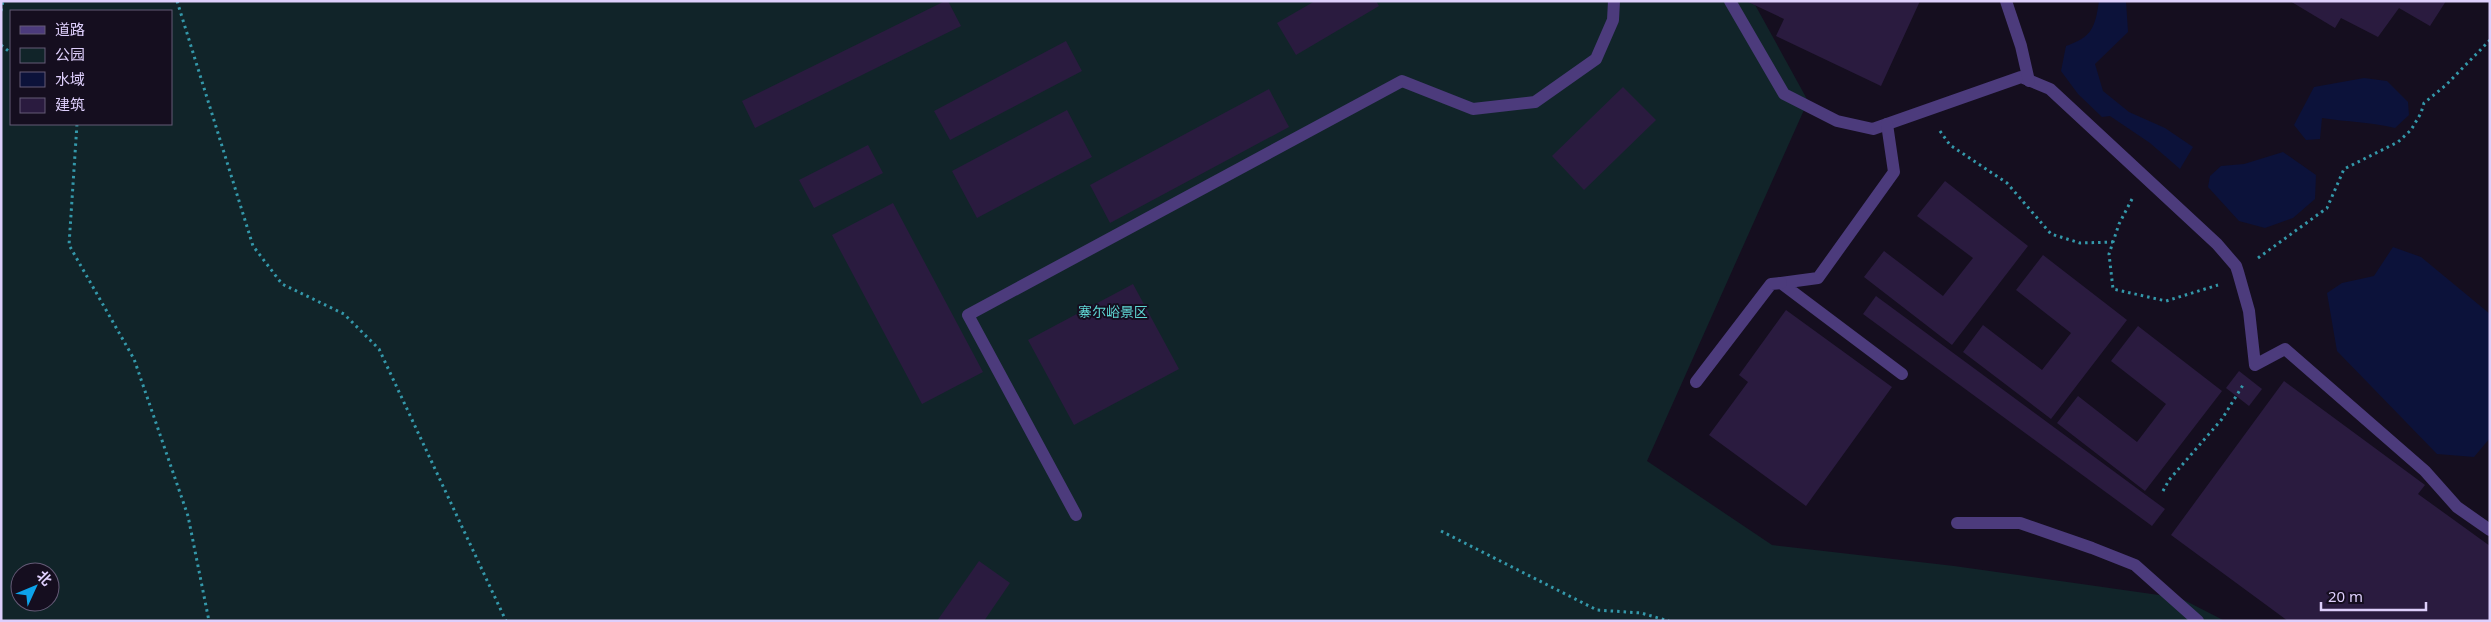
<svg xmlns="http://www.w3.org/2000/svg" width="2491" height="622" font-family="'Noto Sans','Noto Sans SC',sans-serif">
	<rect width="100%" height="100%" fill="#150e1f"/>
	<path fill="#112429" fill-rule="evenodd" d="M 1,1 L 1753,1 L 1808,101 L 1647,461 L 1772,545 L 1954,566 L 2180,598 L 2225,621 L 1,621 ZM 11,11 L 171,11 L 171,124 L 11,124 ZM 20,572 L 50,572 L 50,602 L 20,602 Z"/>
	<g fill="#0c123a">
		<path d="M 2099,1 L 2126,1 L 2128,32 L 2095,64 L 2103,91 L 2129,112 L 2165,128 L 2193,147 L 2180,169 L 2150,143 L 2110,116 L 2102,117 L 2078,94 L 2061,71 L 2066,46 C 2092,37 2095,28 2099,1 Z"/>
		<path d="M 2364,78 L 2387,81 L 2408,102 L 2409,115 L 2395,128 C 2371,122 2347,122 2322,118 L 2320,139 L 2306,140 L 2294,125 L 2314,87 Z"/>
		<path d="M 2283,152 L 2316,175 L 2315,199 L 2293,218 L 2265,228 L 2239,221 L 2208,187 L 2210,176 L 2221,166 L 2244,164 Z"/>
		<path d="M 2393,247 L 2421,257 L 2490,314 L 2490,438 L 2474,457 L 2437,454 L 2337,351 L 2327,293 L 2342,283 L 2374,276 Z"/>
	</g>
	<g fill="#2a1b3f">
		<path d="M 945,1 L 948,1 L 961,26 L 755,128 L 742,101 Z"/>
		<path d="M 1315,1 L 1376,1 L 1379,6 L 1296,55 L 1277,23 Z"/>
		<path d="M 1746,1 L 1920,1 L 1881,86 L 1776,36 L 1784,19 Z"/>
		<path d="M 2290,1 L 2446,1 L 2430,26 L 2399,8 L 2378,37 L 2341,18 L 2335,28 Z"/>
		<path d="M 1066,41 L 1082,71 L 950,140 L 934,111 Z"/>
		<path d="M 1623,87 L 1656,120 L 1584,190 L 1552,156 Z"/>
		<path d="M 1269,89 L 1289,127 L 1110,223 L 1090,185 Z"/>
		<path d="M 1067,110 L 1092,157 L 977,218 L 952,171 Z"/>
		<path d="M 868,145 L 883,173 L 814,208 L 799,180 Z"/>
		<path d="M 1945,181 L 2028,246 L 1952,345 L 1864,277 L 1884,251 L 1943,296 L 1973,258 L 1917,216 Z"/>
		<path d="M 893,203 L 983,372 L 922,404 L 832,235 Z"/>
		<path d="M 2043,255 L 2127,320 L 2051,419 L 1963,352 L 1983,325 L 2042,370 L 2071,333 L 2016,290 Z"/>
		<path d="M 1133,284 L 1179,369 L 1074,425 L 1028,340 Z"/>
		<path d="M 1876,296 L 2165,509 L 2152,526 L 1863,314 Z"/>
		<path d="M 1786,310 L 1892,387 L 1806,506 L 1709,435 L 1748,382 L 1739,375 Z"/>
		<path d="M 2138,326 L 2222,391 L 2145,491 L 2057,423 L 2078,396 L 2137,442 L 2166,404 L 2111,361 Z"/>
		<path d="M 2239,371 L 2262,389 L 2249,406 L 2226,388 Z"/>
		<path d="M 2284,381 L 2425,485 L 2418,494 L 2490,546 L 2490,621 L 2288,621 L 2171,535 Z"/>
		<path d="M 979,561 L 1010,583 L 984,621 L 937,621 Z"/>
	</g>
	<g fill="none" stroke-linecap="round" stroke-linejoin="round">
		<g stroke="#3498aa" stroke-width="3" stroke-dasharray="2.5 4" stroke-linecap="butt">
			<path d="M 177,1 L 253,246 L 282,284 L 344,314 L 379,349 L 506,621"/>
			<path d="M 1,11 L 3,1"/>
			<path d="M 1,45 L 11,53"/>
			<path d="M 77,124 L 69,245 L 134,359 L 188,516 L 209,621"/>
			<path d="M 1940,131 L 1950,145 L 2007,183 L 2051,234 L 2080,243 L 2113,242"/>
			<path d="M 2132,199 L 2119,224 L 2109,254 L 2113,289 L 2166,301 L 2218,285"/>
			<path d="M 2258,258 L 2327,208 L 2344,169 L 2398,142 L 2411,130 L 2421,113 L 2424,103 L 2446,85 L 2490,40"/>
			<path d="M 2163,491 L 2169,480 L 2222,419 L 2243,385"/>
			<path d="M 1441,531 L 1597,610 L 1641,613 L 1669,621"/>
		</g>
		<g stroke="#4c3b7c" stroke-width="12">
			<path d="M 1730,1 L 1784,94 L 1837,121 L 1873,129 L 2021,77 L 2050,89 L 2217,244 L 2236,266 L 2238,272 L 2249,311 L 2255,365 L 2285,349 L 2425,471 L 2457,507 L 2490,530"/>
			<path d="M 2006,1 L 2021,46 L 2029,81"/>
			<path d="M 1887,124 L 1894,172 L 1818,278 L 1781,283 L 1902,374"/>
			<path d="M 1696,382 L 1771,284 L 1781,283"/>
			<path d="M 1076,515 L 968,315 L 1402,81 L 1473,109 L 1535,102 L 1596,59 L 1613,20 L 1614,1"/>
			<path d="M 1957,523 L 2020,523 L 2092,548 L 2135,565 L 2198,621"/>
		</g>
	</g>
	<g text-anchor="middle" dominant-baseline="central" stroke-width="4" stroke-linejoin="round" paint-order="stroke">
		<g font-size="14" fill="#5fd8d4" stroke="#150e1f">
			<text x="1113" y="311">寨尔峪景区</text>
		</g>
	</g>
	<rect width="2491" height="622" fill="none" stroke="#decffc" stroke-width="5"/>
	<rect x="10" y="10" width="162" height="115" fill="#150e1f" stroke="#655b77"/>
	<rect x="20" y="26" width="25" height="8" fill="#4c3b7c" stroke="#655b77"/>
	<text x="55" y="35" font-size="15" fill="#decffc">道路</text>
	<rect x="20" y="48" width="25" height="15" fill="#112429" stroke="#655b77"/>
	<text x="55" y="60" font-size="15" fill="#decffc">公园</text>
	<rect x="20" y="72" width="25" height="15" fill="#0c123a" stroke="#655b77"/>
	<text x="55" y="85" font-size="15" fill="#decffc">水域</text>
	<rect x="20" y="98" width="25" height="15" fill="#2a1b3f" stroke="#655b77"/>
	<text x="55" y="110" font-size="15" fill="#decffc">建筑</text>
	<g transform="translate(35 587) rotate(46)"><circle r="24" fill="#150e1f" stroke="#655b77"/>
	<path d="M0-4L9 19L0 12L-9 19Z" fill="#0da3ea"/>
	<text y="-8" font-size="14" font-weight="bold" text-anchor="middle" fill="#decffc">北</text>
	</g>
	<path d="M2321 602v8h105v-8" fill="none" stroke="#decffc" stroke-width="2.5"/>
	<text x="2328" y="602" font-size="15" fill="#decffc" stroke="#150e1f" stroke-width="4" paint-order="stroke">20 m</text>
</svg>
